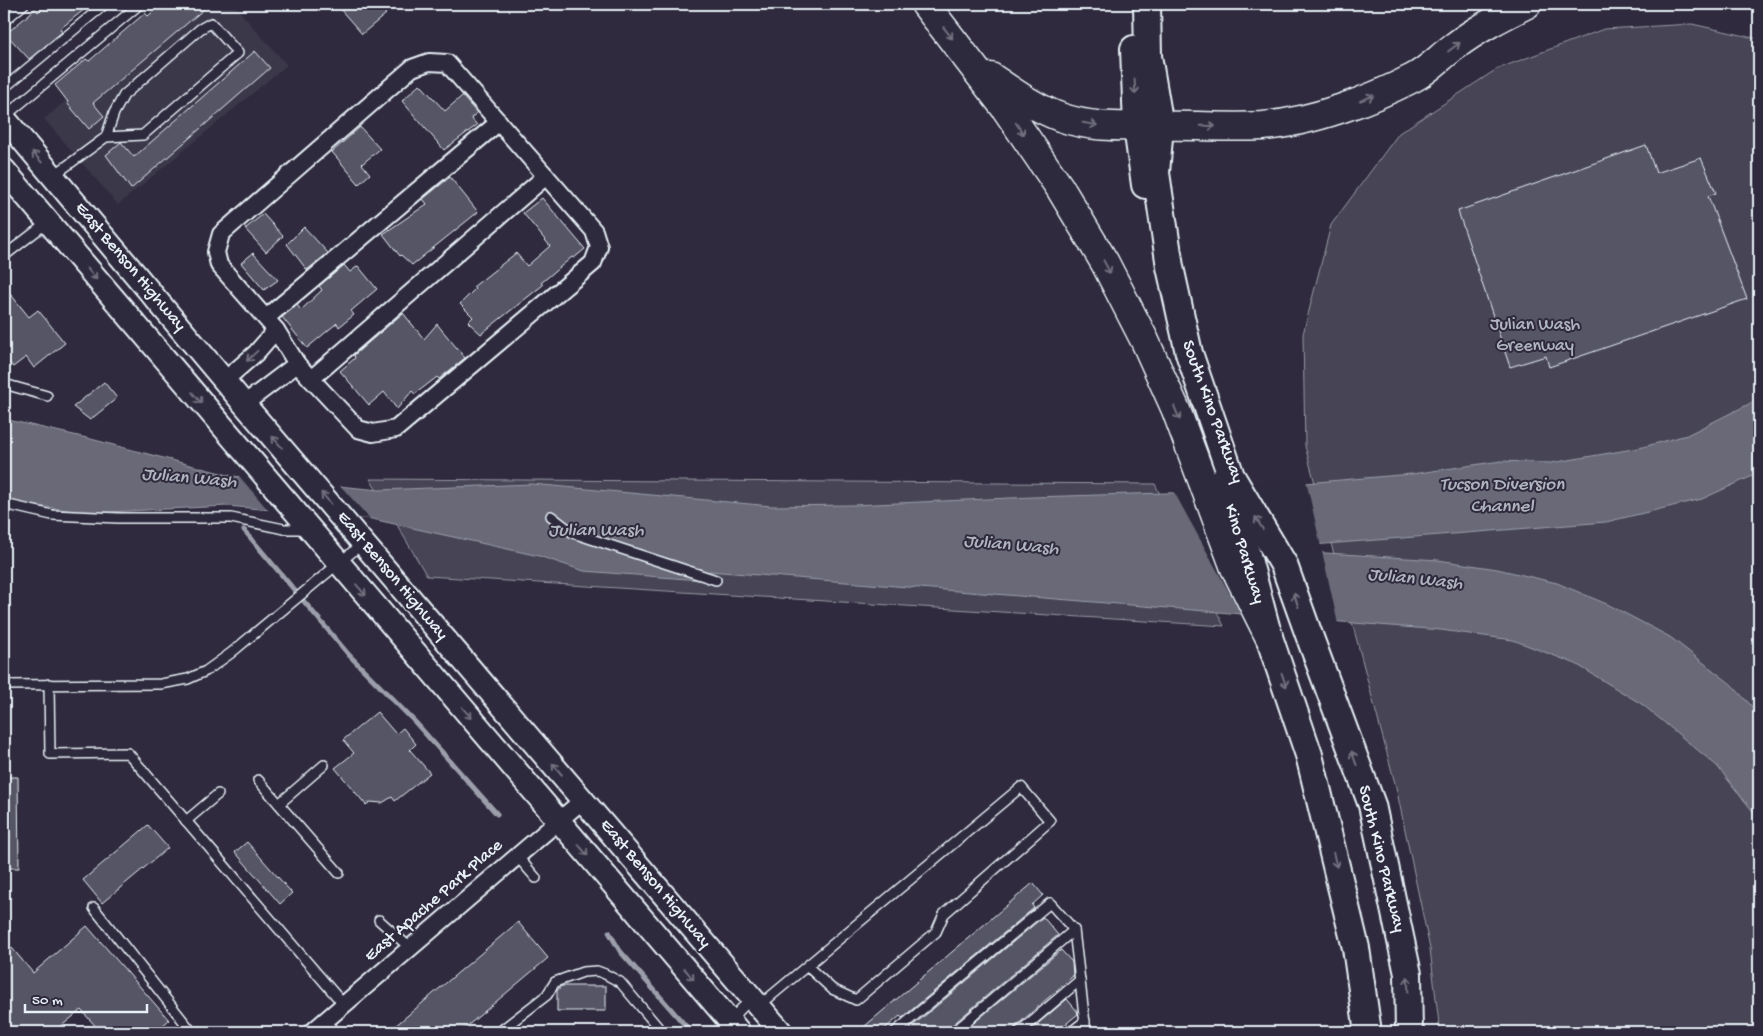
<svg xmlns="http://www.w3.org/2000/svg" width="1763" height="1036" font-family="'Gochi Hand',sans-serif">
	<rect width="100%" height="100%" fill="#2f2a3d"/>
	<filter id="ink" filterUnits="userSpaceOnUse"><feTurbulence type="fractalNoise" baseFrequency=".02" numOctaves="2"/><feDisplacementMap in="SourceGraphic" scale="10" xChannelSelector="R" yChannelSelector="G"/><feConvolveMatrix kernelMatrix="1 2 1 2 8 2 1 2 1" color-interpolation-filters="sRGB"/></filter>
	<g filter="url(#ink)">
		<path fill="#3b3749" d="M 181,4 L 233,4 L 287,65 L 118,205 L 44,119 Z"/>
		<g fill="#464455" stroke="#979aa6">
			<path d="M 1692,24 L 1759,39 L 1759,1032 L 1440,1032 L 1430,949 L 1396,787 L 1305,446 L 1303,334 L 1331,225 L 1399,133 L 1497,69 L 1604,29 Z"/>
			<path d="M 370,479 L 1155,484 L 1224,626 L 427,576 Z"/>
		</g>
		<path fill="#696978" stroke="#9c9fab" d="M 1759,399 L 1759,473 L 1702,499 L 1606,522 L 1262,549 L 1438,560 L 1497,569 L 1557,583 L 1609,605 L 1670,637 L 1731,684 L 1759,714 L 1759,819 L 1717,766 L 1643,705 L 1576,664 L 1513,640 L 1441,630 L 709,571 L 700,580 L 584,571 L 539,556 L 372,519 L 227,506 L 87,513 L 26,504 L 4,498 L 4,419 L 87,438 L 232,476 L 380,490 L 532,484 L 771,506 L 853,505 L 1033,497 L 1199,492 L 1412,474 L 1501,461 L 1551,463 L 1639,448 L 1687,435 Z"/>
		<g fill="#2f2a3d">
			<path d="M 238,475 L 338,483 L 370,519 L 269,511 Z"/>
			<path d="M 1306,480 L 1321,547 L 1293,549 L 1322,551 L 1338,624 L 1242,616 L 1173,490 Z"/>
		</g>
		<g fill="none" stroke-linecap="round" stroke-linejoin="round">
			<g stroke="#9c9fab" stroke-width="5">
				<path d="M 244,530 L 349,655 L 415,722 L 497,814"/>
				<path d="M 609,932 L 620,951 L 691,1032"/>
			</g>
		</g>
		<g fill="#575565" stroke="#e8f1f8">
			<path d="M 47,4 L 91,4 L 60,29 L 62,32 L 29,59 L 6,34 L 35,9 L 38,12 Z"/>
			<path d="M 162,4 L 210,4 L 93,103 L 104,116 L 89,129 L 67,103 L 68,102 L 55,85 L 86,59 L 89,61 L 145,13 L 148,16 Z"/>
			<path d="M 347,4 L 377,4 L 386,14 L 362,34 L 340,9 Z"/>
			<path d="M 255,51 L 270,68 L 131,189 L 106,155 L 121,142 L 134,157 Z"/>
			<path d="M 420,84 L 445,111 L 462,96 L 477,113 L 471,118 L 477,125 L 444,150 L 402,101 Z"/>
			<path d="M 360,127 L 380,149 L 362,164 L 370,174 L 359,184 L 332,152 Z"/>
			<path d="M 1646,145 L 1656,173 L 1701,158 L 1716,193 L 1708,196 L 1747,299 L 1549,367 L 1546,356 L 1510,367 L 1458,211 Z"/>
			<path d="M 450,177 L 478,212 L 412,265 L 401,255 L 400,256 L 383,234 L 427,204 L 423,199 Z"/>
			<path d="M 542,198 L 585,249 L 574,258 L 572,257 L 541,283 L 543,285 L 481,334 L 468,322 L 473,317 L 460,304 L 475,289 L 473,287 L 516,253 L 527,266 L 550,246 L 523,213 Z"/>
			<path d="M 263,214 L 283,236 L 266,252 L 245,229 Z"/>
			<path d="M 304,227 L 328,253 L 307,270 L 287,244 Z"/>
			<path d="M 253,253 L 278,280 L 264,290 L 241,263 Z"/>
			<path d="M 344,265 L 350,272 L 358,266 L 377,289 L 351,311 L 354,315 L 339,327 L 337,323 L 307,348 L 282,317 L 297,305 L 301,310 L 322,290 L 319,286 Z"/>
			<path d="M 4,286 L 29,317 L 38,310 L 65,343 L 34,368 L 26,357 L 13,367 L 4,356 Z"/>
			<path d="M 403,313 L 424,339 L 437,324 L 465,358 L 439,379 L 437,377 L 415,394 L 412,391 L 397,409 L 384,392 L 369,405 L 340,371 L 355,358 L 354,355 Z"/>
			<path d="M 104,382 L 117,398 L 90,420 L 73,407 Z"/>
			<path d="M 377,712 L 396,734 L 403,728 L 416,744 L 410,750 L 430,773 L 395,801 L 392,797 L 382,803 L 370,802 L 366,805 L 335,768 L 354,753 L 343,740 Z"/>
			<path d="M 4,777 L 18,777 L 19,868 L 4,868 Z"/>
			<path d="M 148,825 L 168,848 L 102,903 L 83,880 Z"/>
			<path d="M 247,842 L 292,893 L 280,904 L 235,852 Z"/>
			<path d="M 1033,883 L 1043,895 L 1032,905 L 1034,908 L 902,1018 L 900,1016 L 881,1032 L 858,1032 Z"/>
			<path d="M 1043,917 L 1058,935 L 950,1027 L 948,1032 L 914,1032 L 910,1028 Z"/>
			<path d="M 518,922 L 548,958 L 460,1032 L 388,1032 Z"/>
			<path d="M 87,926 L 169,1020 L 155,1032 L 101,1032 L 81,1010 L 54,1032 L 4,1032 L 4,955 L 12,948 L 33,973 Z"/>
			<path d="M 1061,950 L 1072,962 L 1073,976 L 1015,1027 L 1013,1032 L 963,1032 Z"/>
			<path d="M 561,986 L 606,986 L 606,1011 L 557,1011 L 557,991 Z"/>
			<path d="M 1067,999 L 1077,1011 L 1078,1014 L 1056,1032 L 1028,1032 Z"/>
		</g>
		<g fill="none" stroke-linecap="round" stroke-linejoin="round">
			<defs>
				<g id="lane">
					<path d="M 4,21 L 24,4"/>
					<path d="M 4,88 L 105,4"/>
					<path d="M 4,117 L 140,4"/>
					<path d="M 53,176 L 106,137 L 114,113 L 124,95 L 200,29 L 211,23 L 238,53 L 143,135 L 106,137"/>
					<path d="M 4,256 L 48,222"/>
					<path d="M 4,384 L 47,396"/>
					<path d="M 4,504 L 52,515 L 118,518 L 231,518 L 284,529 L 306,529"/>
					<path d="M 551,516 L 573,533 L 716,580"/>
					<path d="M 49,684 L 50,754 L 128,753 L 344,1005"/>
					<path d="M 4,685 L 161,684 L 188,679 L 206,671 L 231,653 L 363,543"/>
					<path d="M 258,780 L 339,873"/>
					<path d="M 279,804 L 324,765"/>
					<path d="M 186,821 L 218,794"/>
					<path d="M 517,856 L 536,878"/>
					<path d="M 94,908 L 192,1032"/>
					<path d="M 379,920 L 410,948"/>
					<path d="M 759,1006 L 1021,787 L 1050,821 L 944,914 L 936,932 L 856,1000 L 832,989 L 807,966"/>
					<path d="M 325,1021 L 336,1032"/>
					<path d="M 499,1032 L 547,995 L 555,982 L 583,972 L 597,971 L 605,974 L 620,982 L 662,1032"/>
					<path d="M 718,1032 L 751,999"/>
					<path d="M 895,1032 L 1050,903 L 1074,930 L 1086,1032"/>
					<path d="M 954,1032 L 1074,930"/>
					<path d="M 1019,1032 L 1080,980"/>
					<path d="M 1071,1032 L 1085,1021"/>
				</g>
				<g id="street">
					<path d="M 429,62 L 447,63 L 594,231 L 599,247 L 593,263 L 396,429 L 373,433 L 358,429 L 297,364 L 276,330 L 219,265 L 216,252 L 221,234 L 412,68 Z"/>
					<path d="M 266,318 L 499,122"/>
					<path d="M 311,379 L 546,176"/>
					<path d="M 225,380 L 256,353 L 276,330"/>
					<path d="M 244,404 L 297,364"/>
					<path d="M 312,1032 L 583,800"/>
				</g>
				<g id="secondary">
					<path d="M 4,118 L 244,404 L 781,1032"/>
					<path d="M 4,170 L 739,1032"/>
				</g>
				<g id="primary">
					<path d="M 1147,4 L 1148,56 L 1160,126 L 1156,173 L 1170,267 L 1189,353 L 1231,476 L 1284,565 L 1309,635 L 1372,805 L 1408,974 L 1409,1032"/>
					<path d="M 1134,49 L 1137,127 L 1145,185"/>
					<path d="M 1222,481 L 1247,555 L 1268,634 L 1309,755 L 1356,948 L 1368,1032"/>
				</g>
				<g id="highway">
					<path d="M 925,4 L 1006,109 L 1060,188 L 1105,263 L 1145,341 L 1176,410 L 1235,568 L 1268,634"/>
					<path d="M 991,77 C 1013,92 1035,108 1060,117 C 1093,129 1127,126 1161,126 C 1195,125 1229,128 1263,126 C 1312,122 1370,100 1413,78 C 1429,70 1441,56 1455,46 C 1477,29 1503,16 1527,4"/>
				</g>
			</defs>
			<use href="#lane" stroke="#e8f1f8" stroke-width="12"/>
			<use href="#street" stroke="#e8f1f8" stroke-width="20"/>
			<use href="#secondary" stroke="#e8f1f8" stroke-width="26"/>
			<use href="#primary" stroke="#e8f1f8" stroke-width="30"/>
			<use href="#highway" stroke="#e8f1f8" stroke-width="31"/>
			<use href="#lane" stroke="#2f2a3d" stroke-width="9"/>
			<use href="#street" stroke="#2f2a3d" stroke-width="16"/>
			<use href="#secondary" stroke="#2f2a3d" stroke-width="22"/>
			<use href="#primary" stroke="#2f2a3d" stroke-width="26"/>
			<use href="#highway" stroke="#2f2a3d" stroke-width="28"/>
		</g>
		<defs><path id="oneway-shaft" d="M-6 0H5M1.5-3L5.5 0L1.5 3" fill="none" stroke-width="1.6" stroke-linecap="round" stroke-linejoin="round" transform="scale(1.25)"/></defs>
		<g stroke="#70707e">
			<use href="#oneway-shaft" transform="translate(948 33) rotate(52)"/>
			<use href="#oneway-shaft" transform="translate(1454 47) rotate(-37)"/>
			<use href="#oneway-shaft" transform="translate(1135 87) rotate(87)"/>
			<use href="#oneway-shaft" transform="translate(1367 98) rotate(-22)"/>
			<use href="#oneway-shaft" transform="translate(1090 124) rotate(10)"/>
			<use href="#oneway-shaft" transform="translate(1208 126) rotate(1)"/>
			<use href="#oneway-shaft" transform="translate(1020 129) rotate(56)"/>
			<use href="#oneway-shaft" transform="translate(37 157) rotate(-131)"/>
			<use href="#oneway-shaft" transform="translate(1107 267) rotate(62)"/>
			<use href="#oneway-shaft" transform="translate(92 274) rotate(50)"/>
			<use href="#oneway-shaft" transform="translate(252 356) rotate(137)"/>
			<use href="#oneway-shaft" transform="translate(197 398) rotate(50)"/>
			<use href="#oneway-shaft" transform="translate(1177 413) rotate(68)"/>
			<use href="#oneway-shaft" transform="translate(277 442) rotate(-131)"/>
			<use href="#oneway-shaft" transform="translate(326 498) rotate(-131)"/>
			<use href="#oneway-shaft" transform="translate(1259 523) rotate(-121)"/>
			<use href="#oneway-shaft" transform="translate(361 590) rotate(49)"/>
			<use href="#oneway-shaft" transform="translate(1296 600) rotate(-109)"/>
			<use href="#oneway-shaft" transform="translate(1284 680) rotate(71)"/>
			<use href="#oneway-shaft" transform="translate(467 713) rotate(49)"/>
			<use href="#oneway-shaft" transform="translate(1354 758) rotate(-110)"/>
			<use href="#oneway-shaft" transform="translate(557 769) rotate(-130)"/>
			<use href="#oneway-shaft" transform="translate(583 850) rotate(50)"/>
			<use href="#oneway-shaft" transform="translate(1335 860) rotate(76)"/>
			<use href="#oneway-shaft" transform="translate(689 974) rotate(50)"/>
			<use href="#oneway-shaft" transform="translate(1408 984) rotate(-92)"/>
		</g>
	</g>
	<g text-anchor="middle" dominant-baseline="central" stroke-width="4" stroke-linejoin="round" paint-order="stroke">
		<g font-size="18" fill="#e8f1f8" stroke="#2f2a3d">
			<text transform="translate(130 267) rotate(50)">East Benson Highway</text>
			<text transform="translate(1212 412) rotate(70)">South Kino Parkway</text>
			<text transform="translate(1244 554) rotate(73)">Kino Parkway</text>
			<text transform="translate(392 576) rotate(50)">East Benson Highway</text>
			<text transform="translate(1381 859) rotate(76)">South Kino Parkway</text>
			<text transform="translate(655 884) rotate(50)">East Benson Highway</text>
			<text transform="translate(434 901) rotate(-41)">East Apache Park Place</text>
		</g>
		<g font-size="18" fill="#afb4bf" stroke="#2f2a3d">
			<text x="1535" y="325">Julian Wash<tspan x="1535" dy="21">Greenway</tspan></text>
		</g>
		<g font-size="19" font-style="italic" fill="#afb4be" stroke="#2f2a3d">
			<text transform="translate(189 479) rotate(5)">Julian Wash</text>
			<text x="1502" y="485">Tucson Diversion<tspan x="1502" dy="22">Channel</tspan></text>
			<text x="596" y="531">Julian Wash</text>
			<text transform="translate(1011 546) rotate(5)">Julian Wash</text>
			<text transform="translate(1415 580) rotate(6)">Julian Wash</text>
		</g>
	</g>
	<rect width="1763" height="1036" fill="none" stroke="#2f2a3d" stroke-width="20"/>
	<rect x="10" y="10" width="1743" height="1016" fill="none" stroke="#e8f1f8" stroke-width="2" filter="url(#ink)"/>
	<path d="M25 1004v8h122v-8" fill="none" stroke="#e8f1f8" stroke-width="2.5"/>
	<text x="32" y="1004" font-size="15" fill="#e8f1f8" stroke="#2f2a3d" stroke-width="4" paint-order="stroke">50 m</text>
</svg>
